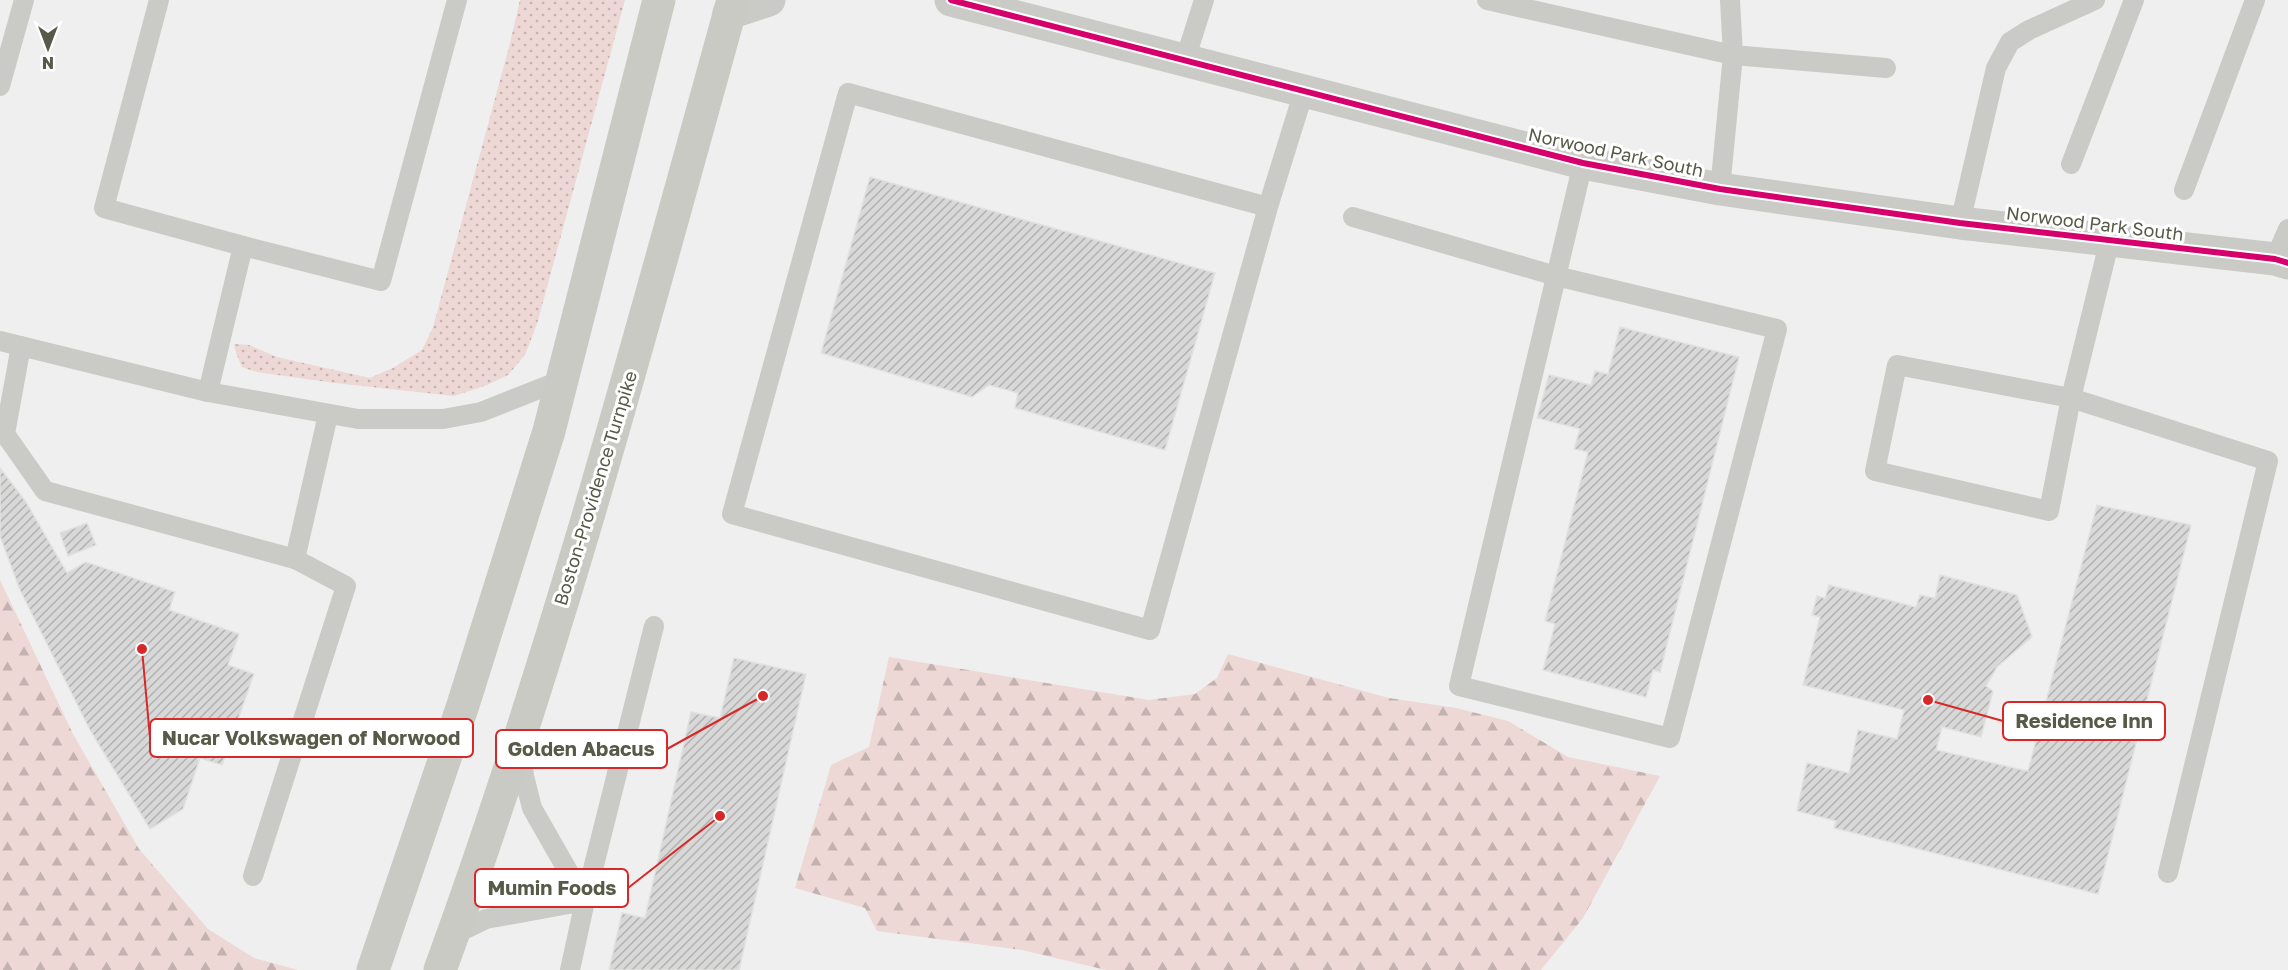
<svg xmlns="http://www.w3.org/2000/svg" width="2288" height="970" font-family="'Golos Text',sans-serif">
	<defs>
		<pattern id="grass-dots" width="8" height="8" patternUnits="userSpaceOnUse" patternTransform="scale(1.5)"><rect width="8" height="8" fill="#edd8d5"/><path d="M2 2h.1M6 6h.1" fill="none" stroke="#c3b2af" stroke-width="1.8" stroke-linecap="round"/></pattern>
		<pattern id="forest-firs" width="22" height="20" patternUnits="userSpaceOnUse" patternTransform="scale(1.5)"><rect width="22" height="20" fill="#edd8d5"/><path d="M5 1l3.5 6h-7zM16 11l3.5 6h-7z" fill="#c3b2af"/></pattern>
		<pattern id="building-hatch" width="6" height="6" patternUnits="userSpaceOnUse" patternTransform="scale(1.5)"><rect width="6" height="6" fill="#d7d8d7"/><path d="M-1 1l2-2M0 6l6-6M5 7l2-2" fill="none" stroke="#b1b2b0"/></pattern>
	</defs>
	<rect width="100%" height="100%" fill="#efefef"/>
	<path fill="url(#grass-dots)" d="M 520,0 L 625,0 L 537,324 L 525,355 L 508,375 L 487,385 L 454,396 L 335,383 L 256,372 L 242,367 L 236,353 L 234,344 L 249,345 L 277,357 L 370,378 L 393,368 L 422,350 L 433,327 L 509,47 Z"/>
	<g fill="url(#forest-firs)">
		<path d="M 0,580 L 73,734 L 139,849 L 208,929 L 254,958 L 298,970 L 0,970 Z"/>
		<path d="M 1228,654 L 1389,698 L 1456,708 L 1508,721 L 1568,757 L 1660,776 L 1583,918 L 1541,970 L 1106,970 L 1022,950 L 877,931 L 865,908 L 795,888 L 831,765 L 869,747 L 889,657 L 1149,700 L 1195,694 L 1217,678 Z"/>
	</g>
	<g fill="url(#building-hatch)" stroke="#e1e2e0" stroke-width="1.5">
		<path d="M 870,177 L 1215,273 L 1165,450 L 1015,408 L 1018,393 L 989,385 L 972,397 L 821,353 Z"/>
		<path d="M 1620,327 L 1739,357 L 1660,672 L 1653,670 L 1646,697 L 1543,670 L 1555,624 L 1545,621 L 1588,452 L 1574,449 L 1580,429 L 1537,418 L 1549,375 L 1591,385 L 1595,371 L 1608,374 Z"/>
		<path d="M 0,468 L 26,502 L 67,573 L 86,562 L 175,592 L 169,610 L 239,634 L 228,665 L 254,674 L 222,765 L 200,758 L 183,809 L 150,829 L 90,730 L 20,590 L 0,536 Z"/>
		<path d="M 2097,505 L 2191,525 L 2098,894 L 1834,828 L 1836,821 L 1797,811 L 1807,763 L 1849,773 L 1858,730 L 1897,739 L 1904,710 L 1803,685 L 1820,617 L 1812,615 L 1817,596 L 1825,598 L 1829,585 L 1916,607 L 1920,595 L 1935,598 L 1940,575 L 2017,595 L 2032,637 L 1997,667 L 1986,686 L 1993,691 L 1981,737 L 1942,727 L 1936,750 L 2028,771 Z"/>
		<path d="M 87,523 L 96,545 L 68,556 L 60,533 Z"/>
		<path d="M 734,658 L 806,674 L 739,970 L 609,970 L 622,913 L 645,918 L 691,712 L 720,718 Z"/>
	</g>
	<g fill="none" stroke-linecap="round" stroke-linejoin="round">
		<g stroke="#cacbc6" stroke-width="20">
			<path d="M 159,0 L 104,208 L 243,246"/>
			<path d="M 1487,0 L 1733,55 L 1720,189"/>
			<path d="M 1730,0 L 1733,55 L 1886,68"/>
			<path d="M 1185,60 L 1204,0"/>
			<path d="M 0,86 L 24,0"/>
			<path d="M 2071,164 L 2134,0"/>
			<path d="M 2184,190 L 2255,0"/>
			<path d="M 1268,207 L 848,93 L 732,514 L 1150,630 L 1268,207 L 1304,91"/>
			<path d="M 1353,217 L 1556,276 L 1777,329 L 1670,738 L 1459,686 L 1583,163"/>
			<path d="M 1960,223 L 1996,68 L 2010,42 L 2029,30 L 2095,0"/>
			<path d="M 2110,239 L 2071,398 L 2268,461 L 2168,873"/>
			<path d="M 2275,259 L 2288,229"/>
			<path d="M 0,341 L 208,392 L 358,419 L 443,419 L 481,412 L 562,380"/>
			<path d="M 21,346 L 5,434 L 45,491 L 295,559"/>
			<path d="M 1897,365 L 2071,398 L 2049,511 L 1875,471 Z"/>
			<path d="M 208,392 L 243,246 L 381,281 L 457,0"/>
			<path d="M 253,876 L 346,586 L 295,559 L 328,415"/>
			<path d="M 453,935 L 486,919 L 585,901 L 532,808 L 524,776 L 521,750"/>
			<path d="M 570,970 L 585,901 L 654,626"/>
		</g>
		<g stroke="#cacbc6" stroke-width="33">
			<path d="M 951,0 L 1583,163 L 1720,189 L 1960,223 L 2275,259 L 2288,263"/>
			<path d="M 729,13 L 769,0"/>
		</g>
		<g stroke="#c9cac4" stroke-width="33">
			<path d="M 373,970 L 463,705 L 549,431 L 659,0"/>
			<path d="M 440,970 C 556,653 643,326 733,0"/>
		</g>
		<defs>
			<path id="cycleway" d="M 951,0 L 1583,163 L 1720,189 L 1960,223 L 2275,259 L 2288,263"/>
		</defs>
		<use href="#cycleway" stroke="#fff" stroke-width="10"/>
		<use href="#cycleway" stroke="#d6006c" stroke-width="6"/>
	</g>
	<g text-anchor="middle" dominant-baseline="central" stroke-width="6" stroke-linejoin="round" paint-order="stroke">
		<g font-size="18" fill="#565a47" stroke="#fff">
			<text transform="translate(1616 152) rotate(12)">Norwood Park South</text>
			<text transform="translate(2095 223) rotate(7)">Norwood Park South</text>
			<text transform="translate(595 488) rotate(-73)">Boston-Providence Turnpike</text>
		</g>
	</g>
	<path fill="none" stroke="#d62828" stroke-width="2" d="M1928 700L2003 721M142 649L150 738M763 696L667 749M720 816L628 888"/>
	<g fill="#d62828" stroke="#fff" stroke-width="2">
		<circle cx="1928" cy="700" r="6"/>
		<circle cx="142" cy="649" r="6"/>
		<circle cx="763" cy="696" r="6"/>
		<circle cx="720" cy="816" r="6"/>
	</g>
	<g fill="#fff" stroke="#d62828" stroke-width="2">
		<rect x="2003" y="702" width="162" height="38" rx="6"/>
		<rect x="150" y="719" width="323" height="38" rx="6"/>
		<rect x="496" y="730" width="171" height="38" rx="6"/>
		<rect x="475" y="869" width="153" height="38" rx="6"/>
	</g>
	<g font-size="20" text-anchor="middle" font-weight="bold" fill="#565a47">
		<text x="2084" y="728">Residence Inn</text>
		<text x="311" y="745">Nucar Volkswagen of Norwood</text>
		<text x="581" y="756">Golden Abacus</text>
		<text x="552" y="895">Mumin Foods</text>
	</g>
	<g transform="translate(48 48) rotate(180)" stroke="#ffffff" stroke-width="4.5" paint-order="stroke">
	<path d="M0-4.5L10 22L0 15L-10 22Z" fill="#565a47"/>
	<text y="-9" font-size="16" font-weight="bold" text-anchor="middle" fill="#565a47">N</text>
	</g>
</svg>
